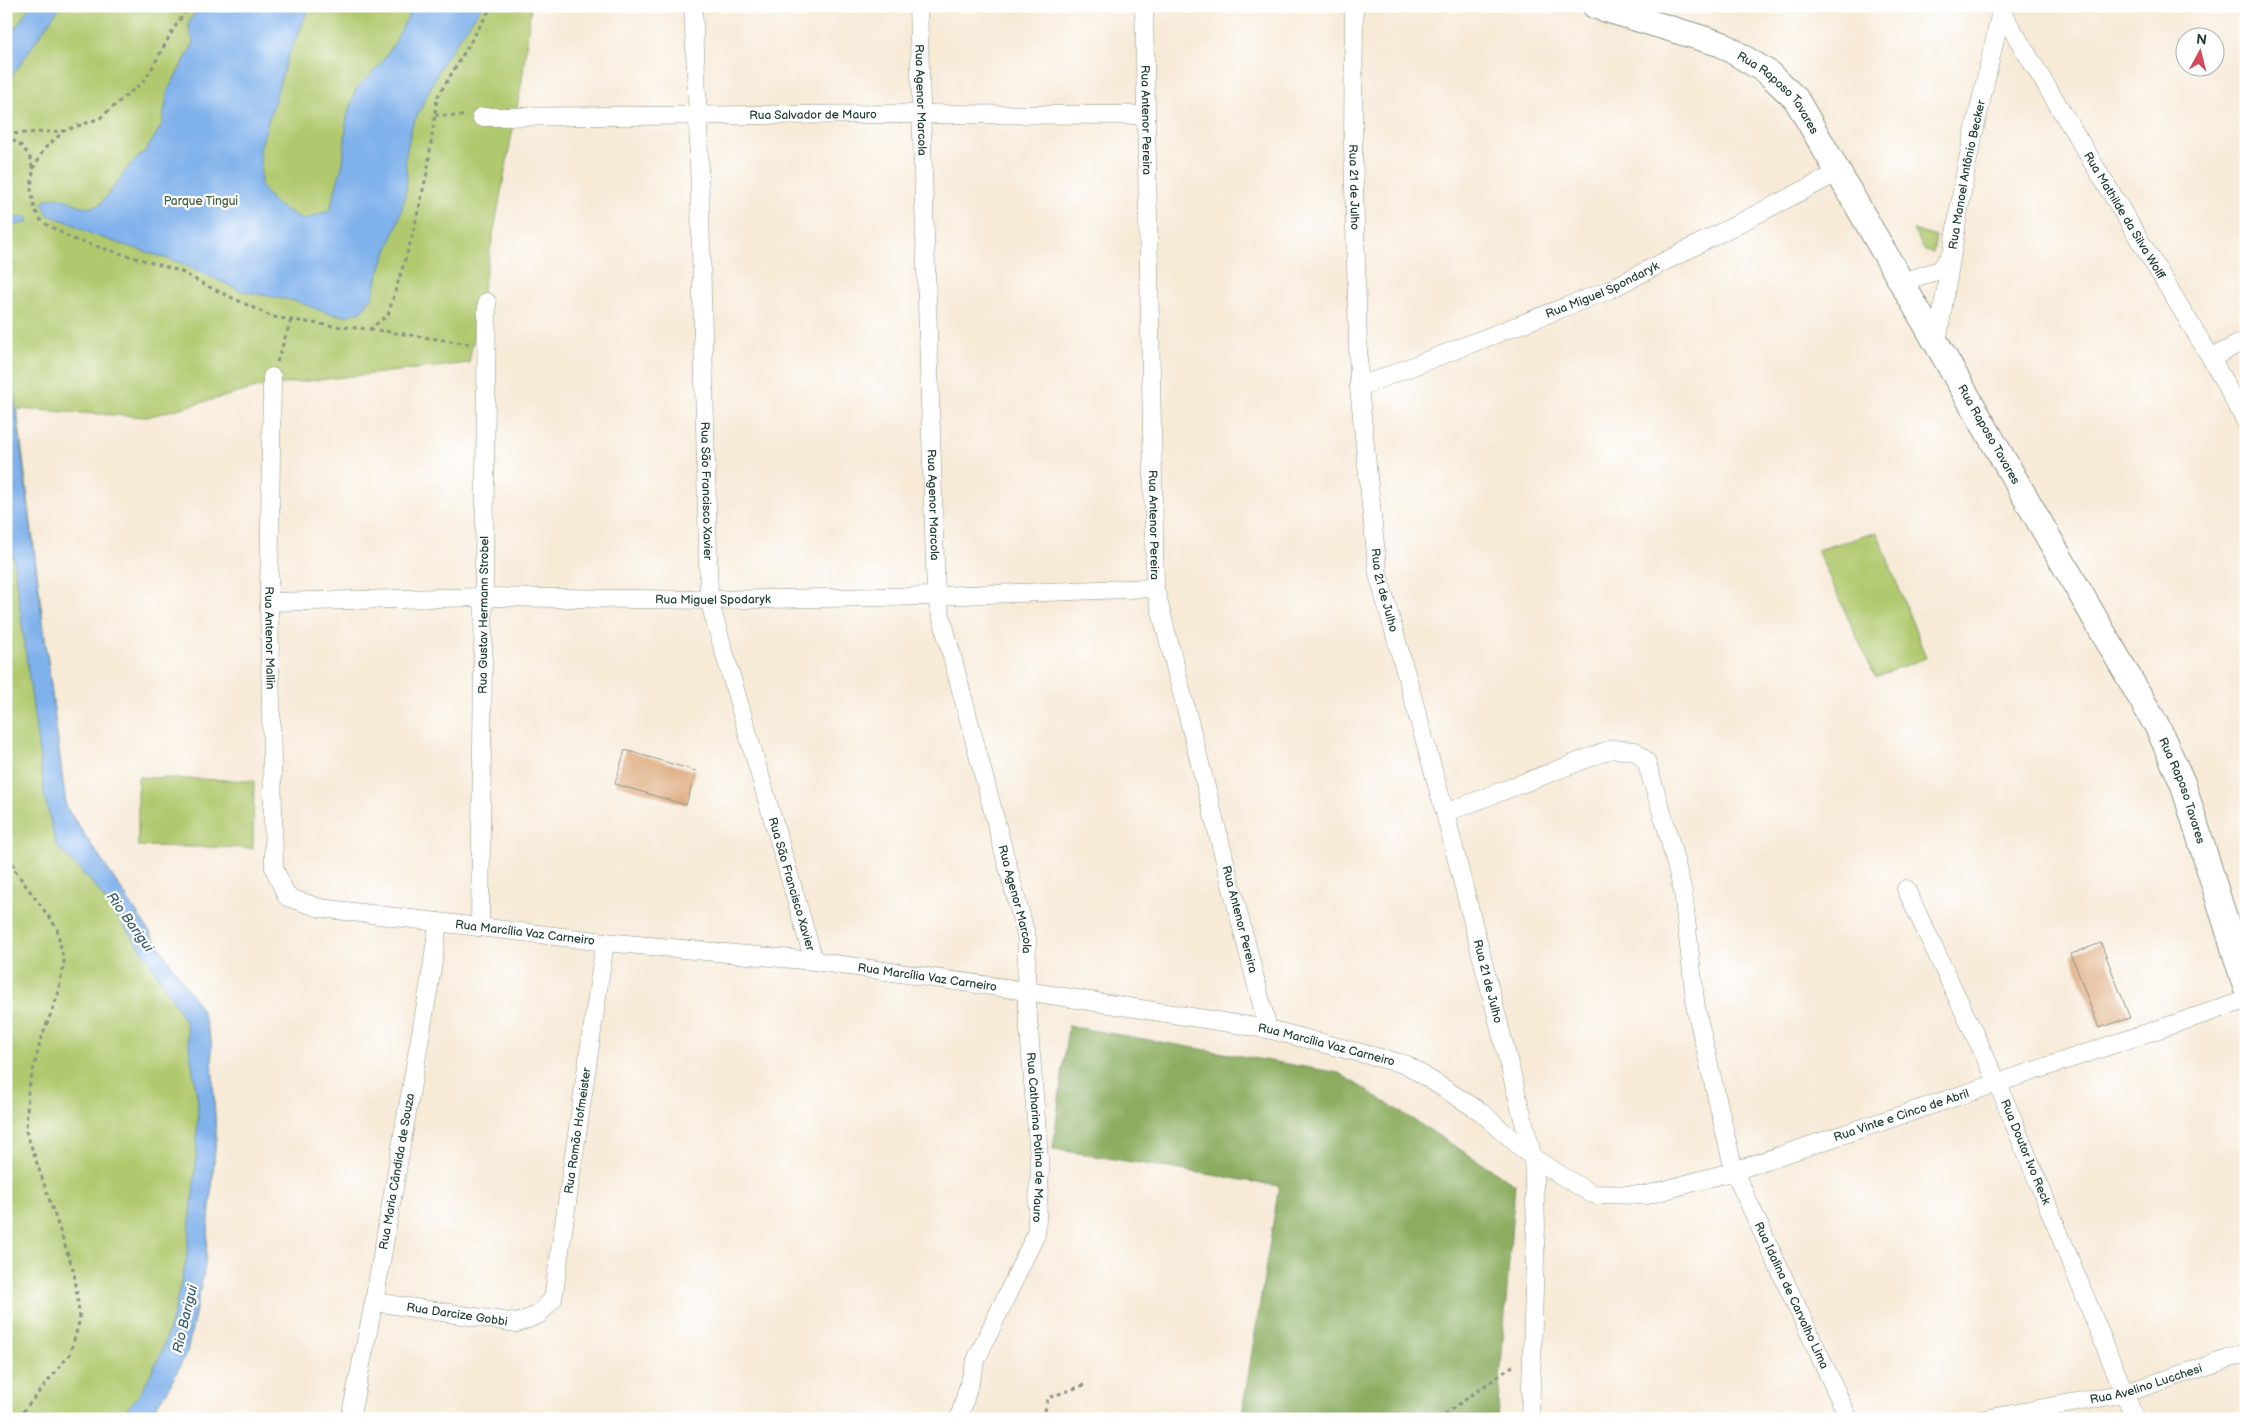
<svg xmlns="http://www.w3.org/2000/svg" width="2252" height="1425" font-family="'Balsamiq Sans',sans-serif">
	<rect width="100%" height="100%" fill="#fff"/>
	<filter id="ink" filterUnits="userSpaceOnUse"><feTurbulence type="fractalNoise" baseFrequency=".02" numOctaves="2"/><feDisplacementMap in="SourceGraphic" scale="10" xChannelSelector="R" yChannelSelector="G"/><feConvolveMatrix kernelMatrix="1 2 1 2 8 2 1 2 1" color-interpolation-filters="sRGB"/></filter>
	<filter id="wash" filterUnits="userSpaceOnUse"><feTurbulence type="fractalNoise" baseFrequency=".0096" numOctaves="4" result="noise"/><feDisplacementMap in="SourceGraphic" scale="20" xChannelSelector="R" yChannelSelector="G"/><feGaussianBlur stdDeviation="1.12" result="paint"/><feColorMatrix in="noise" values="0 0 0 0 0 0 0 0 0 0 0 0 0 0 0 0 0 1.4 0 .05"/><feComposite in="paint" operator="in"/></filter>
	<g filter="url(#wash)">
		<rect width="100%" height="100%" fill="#f7ead7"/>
		<g fill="#b1c96e" stroke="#688351">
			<path d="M 6,6 L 531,6 L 522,81 L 469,363 L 264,386 L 147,417 L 17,409 L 66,807 L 201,1009 L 211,1041 L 216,1138 L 205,1266 L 187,1352 L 167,1391 L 147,1419 L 6,1419 Z"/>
			<path d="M 1913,230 L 1936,237 L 1933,253 L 1925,251 Z"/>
			<path d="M 1877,532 L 1926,658 L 1875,677 L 1817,550 Z"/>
			<path d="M 138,777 L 254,781 L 253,848 L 138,846 Z"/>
		</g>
		<path fill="#8cad61" stroke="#56754a" d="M 1068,1026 L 1339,1073 L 1515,1184 L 1497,1419 L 1241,1419 L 1279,1186 L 1053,1149 Z"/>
		<g fill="#7fb1eb" stroke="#4f7790">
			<path d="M 30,6 L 60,6 L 6,85 L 6,42 Z"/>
			<path d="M 218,6 L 310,6 L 287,59 L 260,149 L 261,187 L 275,204 L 304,220 L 330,210 L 343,162 L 347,116 L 356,89 L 379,66 L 394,44 L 413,6 L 482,6 L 444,60 L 412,126 L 405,159 L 407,179 L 405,197 L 398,222 L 377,278 L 373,296 L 361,311 L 346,316 L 328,313 L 295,301 L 242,291 L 178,262 L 93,235 L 71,223 L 48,215 L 42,203 C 58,189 71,206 88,207 C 91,208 96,206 100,205 L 130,165 L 147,149 L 162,125 L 168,90 L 194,43 C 189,30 185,23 196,12 L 210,11 Z"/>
			<path d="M 26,216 L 29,222 L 6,227 L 6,220 Z"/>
			<path d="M 6,330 L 66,807 L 201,1009 L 211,1041 L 216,1138 L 205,1266 L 187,1352 L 167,1391 L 146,1419 L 118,1419 L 140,1394 L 160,1356 L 173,1316 L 186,1261 L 196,1164 L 198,1102 L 185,1021 L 147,957 L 94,885 L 56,845 L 45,798 L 6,504 Z"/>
		</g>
		<g id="blocks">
			<g fill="#daa06f">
				<path d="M 625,750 L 696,771 L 686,805 L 615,784 Z"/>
				<path d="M 2101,943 L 2130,1018 L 2099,1028 L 2071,954 Z"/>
			</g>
		</g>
	</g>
	<g filter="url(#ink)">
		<use href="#blocks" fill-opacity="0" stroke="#8b9486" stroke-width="1"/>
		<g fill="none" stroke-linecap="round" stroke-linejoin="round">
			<defs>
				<g id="minor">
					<path id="s1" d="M 693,6 L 698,117 L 709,600 L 814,961"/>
					<path id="s2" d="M 918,6 L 936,596 L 1027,939 L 1026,991 L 1040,1171 L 1036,1234 L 976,1360 L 959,1419"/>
					<path id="s3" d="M 1144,6 L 1155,588 L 1268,1029"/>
					<path id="s4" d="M 1354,6 L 1353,143 L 1359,387 L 1378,574 L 1445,813 L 1533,1158 L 1536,1224 L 1530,1419"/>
					<path id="s5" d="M 2001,11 L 2211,358 L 2246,422"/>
					<path id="s6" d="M 481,117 L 920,114 L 1144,115"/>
					<path d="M 1901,282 L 1940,270 L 1950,256"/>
					<path id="s7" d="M 1937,343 L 1966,168 L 2002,7"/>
					<path d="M 2211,358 L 2246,340"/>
					<path id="s8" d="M 272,377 L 269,602 L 274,868 L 287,897 L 320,908 L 605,942 L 814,961 L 1026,991 L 1268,1029 L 1407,1065 L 1481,1112 L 1533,1158 L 1592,1194 L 1647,1195 L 1734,1171 L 2246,1000"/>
					<path id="s9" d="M 1359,387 L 1609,290 L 1837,173"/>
					<path id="s10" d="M 269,602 L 484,597 L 709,600 L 936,596 L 1155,588"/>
					<path id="s11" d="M 1445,813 L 1612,749 L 1635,751 L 1646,761 L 1666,826 L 1683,892 L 1696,1009 L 1734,1171 L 1849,1419"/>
					<path id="s12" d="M 1906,889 L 1998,1084 L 2135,1419"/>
					<path id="s13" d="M 480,927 L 487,302"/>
					<path id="s14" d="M 374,1302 L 517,1323 L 538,1315 L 553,1299 L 605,942"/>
					<path id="s15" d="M 350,1419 L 374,1302 L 432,969 L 438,922"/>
					<path id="s16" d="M 1986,1419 L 2125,1393 L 2246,1353"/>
				</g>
				<g id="secondary">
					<path id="s17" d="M 1595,6 L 1721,44 L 1767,72 L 1796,99 L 2158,728 L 2183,784 L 2246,988"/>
				</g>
			</defs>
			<use href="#minor" stroke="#8b9486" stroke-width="19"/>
			<use href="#secondary" stroke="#8b9486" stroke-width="27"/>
			<g stroke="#8b9486" stroke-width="3" stroke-dasharray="4 4" stroke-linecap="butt">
				<path d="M 435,115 L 463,116"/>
				<path d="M 6,134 L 64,131 L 100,118 L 146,79 L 173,30 L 189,6"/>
				<path d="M 6,135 L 23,147 L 30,158 L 33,170 L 31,190 L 35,210 L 42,222 L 75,240 L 180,271 L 205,285 L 273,317 L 333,326 L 370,329 L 388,315 L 412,237 L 427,173 L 437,98 L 492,6"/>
				<path d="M 33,169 L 44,149 L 63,132"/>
				<path d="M 370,329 L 470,344"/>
				<path d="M 277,362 L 291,320"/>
				<path d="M 6,848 L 16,872 L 57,928 L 64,962 L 58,995 L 41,1039 L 28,1091 L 26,1131 L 74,1272 L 80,1319 L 70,1354 L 17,1419"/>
				<path d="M 1043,1419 L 1048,1398 L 1084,1385"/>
				<path d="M 1438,1419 L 1514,1365"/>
			</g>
			<use href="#minor" stroke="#fff" stroke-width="18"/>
			<use href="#secondary" stroke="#fff" stroke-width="25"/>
		</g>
	</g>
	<g text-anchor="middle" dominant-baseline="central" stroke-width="4.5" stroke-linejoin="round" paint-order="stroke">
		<g font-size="12" fill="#1f3d34" stroke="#fff">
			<text stroke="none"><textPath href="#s17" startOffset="208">Rua Raposo Tavares</textPath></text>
			<text stroke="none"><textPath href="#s2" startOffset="94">Rua Agenor Marcola</textPath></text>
			<text stroke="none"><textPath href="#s6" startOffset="332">Rua Salvador de Mauro</textPath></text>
			<text stroke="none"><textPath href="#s3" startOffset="114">Rua Antenor Pereira</textPath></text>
			<text stroke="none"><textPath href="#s7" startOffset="171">Rua Manoel Antônio Becker</textPath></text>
			<text stroke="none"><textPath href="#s4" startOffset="181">Rua 21 de Julho</textPath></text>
			<text stroke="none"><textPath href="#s5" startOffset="239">Rua Mathilde da Silva Wolff</textPath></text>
			<text stroke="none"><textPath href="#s9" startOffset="262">Rua Miguel Spondaryk</textPath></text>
			<text stroke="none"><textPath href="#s17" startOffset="612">Rua Raposo Tavares</textPath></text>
			<text stroke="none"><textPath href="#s1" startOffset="485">Rua São Francisco Xavier</textPath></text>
			<text stroke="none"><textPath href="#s2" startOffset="499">Rua Agenor Marcola</textPath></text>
			<text stroke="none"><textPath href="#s3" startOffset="519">Rua Antenor Pereira</textPath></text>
			<text stroke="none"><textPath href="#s4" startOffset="586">Rua 21 de Julho</textPath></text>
			<text stroke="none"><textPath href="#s10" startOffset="444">Rua Miguel Spodaryk</textPath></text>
			<text stroke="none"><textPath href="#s13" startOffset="312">Rua Gustav Hermann Strobel</textPath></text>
			<text stroke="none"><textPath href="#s8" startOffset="261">Rua Antenor Mallin</textPath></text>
			<text stroke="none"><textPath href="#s17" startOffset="1018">Rua Raposo Tavares</textPath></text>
			<text stroke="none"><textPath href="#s1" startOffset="890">Rua São Francisco Xavier</textPath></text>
			<text stroke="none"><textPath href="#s2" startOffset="904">Rua Agenor Marcola</textPath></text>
			<text stroke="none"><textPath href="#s3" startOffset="924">Rua Antenor Pereira</textPath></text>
			<text stroke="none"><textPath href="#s8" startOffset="764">Rua Marcília Vaz Carneiro</textPath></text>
			<text stroke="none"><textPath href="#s8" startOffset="1169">Rua Marcília Vaz Carneiro</textPath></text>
			<text stroke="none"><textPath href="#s4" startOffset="991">Rua 21 de Julho</textPath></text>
			<text stroke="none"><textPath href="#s8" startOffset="1574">Rua Marcília Vaz Carneiro</textPath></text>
			<text stroke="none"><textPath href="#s8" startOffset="2205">Rua Vinte e Cinco de Abril</textPath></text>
			<text stroke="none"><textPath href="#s14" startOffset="359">Rua Romão Hofmeister</textPath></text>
			<text stroke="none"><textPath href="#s2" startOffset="1144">Rua Catharina Potina de Mauro</textPath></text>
			<text stroke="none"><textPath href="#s12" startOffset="289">Rua Doutor Ivo Reck</textPath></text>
			<text stroke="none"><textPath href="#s15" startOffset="252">Rua Maria Cândida de Souza</textPath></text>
			<text stroke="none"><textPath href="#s11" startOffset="774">Rua Idalina de Carvalho Lima</textPath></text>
			<text stroke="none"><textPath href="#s14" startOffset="84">Rua Darcize Gobbi</textPath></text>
			<text stroke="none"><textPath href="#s16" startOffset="164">Rua Avelino Lucchesi</textPath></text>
		</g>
		<g font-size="12" fill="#446042" stroke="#fff">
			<text x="201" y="201">Parque Tingui</text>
		</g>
		<g font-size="14" font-style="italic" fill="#3c606b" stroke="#fff">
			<text transform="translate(130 922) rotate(54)">Rio Barigui</text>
			<text transform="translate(185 1319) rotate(-77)">Rio Barigui</text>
		</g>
	</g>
	<rect width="2252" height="1425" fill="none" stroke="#fff" stroke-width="25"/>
	<g transform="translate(2200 52) rotate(7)"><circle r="24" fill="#ffffff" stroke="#a5b1ae"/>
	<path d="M0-4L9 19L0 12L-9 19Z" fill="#d1495b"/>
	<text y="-8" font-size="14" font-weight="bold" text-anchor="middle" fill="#1f3d34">N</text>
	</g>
</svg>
